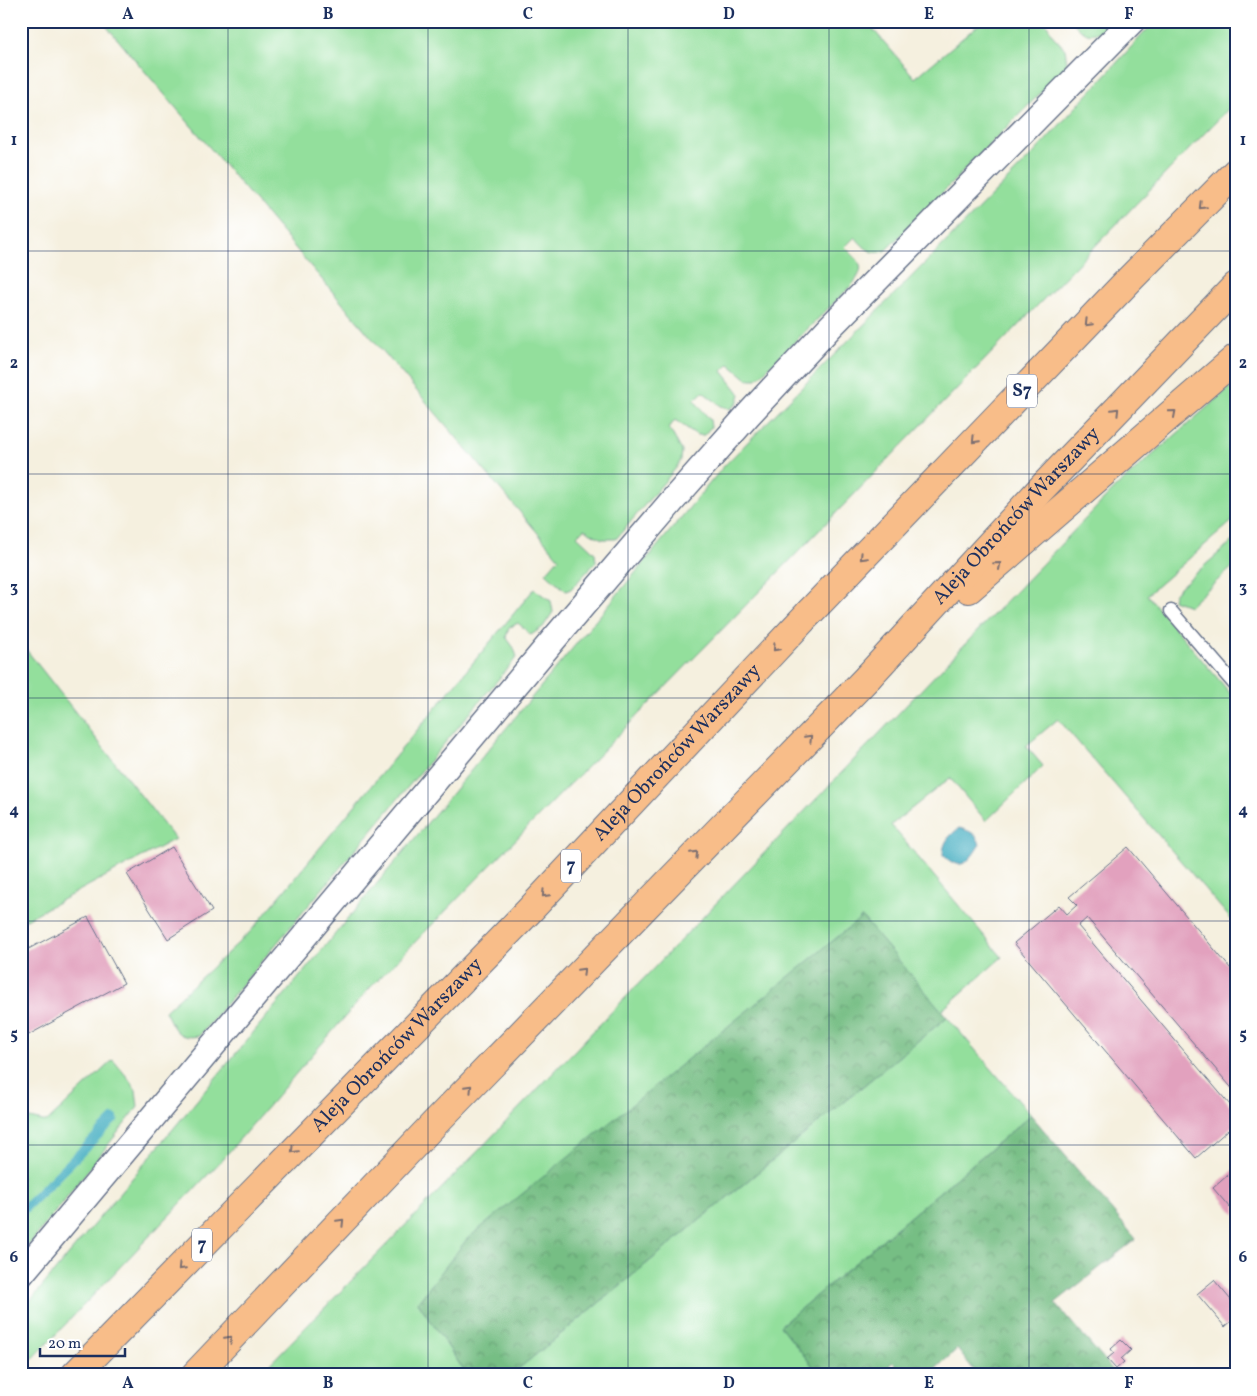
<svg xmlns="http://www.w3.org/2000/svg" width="1257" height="1396" font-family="Vollkorn,serif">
	<defs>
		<pattern id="forest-crowns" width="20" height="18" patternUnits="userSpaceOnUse" patternTransform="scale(1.25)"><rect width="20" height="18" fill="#76be84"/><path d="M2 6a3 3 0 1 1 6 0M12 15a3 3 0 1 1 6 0" fill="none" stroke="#609b6f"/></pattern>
	</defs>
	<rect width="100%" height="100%" fill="#fff"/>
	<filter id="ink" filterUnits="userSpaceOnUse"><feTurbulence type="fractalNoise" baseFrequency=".02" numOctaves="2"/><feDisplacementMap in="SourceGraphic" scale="10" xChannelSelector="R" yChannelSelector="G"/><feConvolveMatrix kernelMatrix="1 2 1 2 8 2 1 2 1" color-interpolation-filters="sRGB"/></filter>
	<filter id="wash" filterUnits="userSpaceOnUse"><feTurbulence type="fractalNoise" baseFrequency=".0096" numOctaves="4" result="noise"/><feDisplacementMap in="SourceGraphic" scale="20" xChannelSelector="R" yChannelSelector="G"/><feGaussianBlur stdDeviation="1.12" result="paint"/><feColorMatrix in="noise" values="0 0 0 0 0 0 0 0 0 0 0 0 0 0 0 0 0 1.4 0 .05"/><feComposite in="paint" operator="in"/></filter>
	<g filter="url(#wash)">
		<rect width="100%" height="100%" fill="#f5f0df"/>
		<g fill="#93df9c" stroke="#57877d">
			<path d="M 102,21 L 866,21 L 915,78 L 983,21 L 1045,21 L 1054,37 L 1065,49 L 1067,62 L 1063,70 L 886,250 C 872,258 863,246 855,237 L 845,247 C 859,262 868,265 852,285 L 757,379 L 747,379 L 729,364 L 722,371 L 740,394 L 737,404 L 730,409 L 721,406 L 703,392 L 694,400 L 710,420 L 711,427 L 704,435 L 697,435 L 675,420 L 669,428 L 682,451 L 681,460 L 676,468 L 616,539 L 602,539 L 584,529 L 577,536 L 595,553 L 596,562 L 571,589 L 566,591 L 546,573 L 559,558 Z"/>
			<path d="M 1071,21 L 1114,21 C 1107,29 1095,37 1084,32 C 1080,31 1075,24 1071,21 Z"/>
			<path d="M 1155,21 L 1236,21 L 1236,101 L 805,545 L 368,990 L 221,1161 L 21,1371 L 21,1312 L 724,466 L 1034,153 Z"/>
			<path d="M 1236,382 L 1236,518 L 1147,595 L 1236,700 L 1236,925 L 1058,719 L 1026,746 L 1043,766 L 986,821 L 950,778 L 891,825 L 1002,957 L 941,1011 L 862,917 L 418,1302 L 467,1375 L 259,1375 L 480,1149 L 1116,487 Z"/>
			<path d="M 1236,538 L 1236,564 L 1189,606 L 1173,600 L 1174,594 L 1179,588 Z"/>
			<path d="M 534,589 L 551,601 L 553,612 L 543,627 L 531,635 L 518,623 L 509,628 L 506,637 L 514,648 L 517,657 L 199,1036 C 177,1040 174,1029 165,1011 L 251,931 Z"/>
			<path d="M 21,643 L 175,839 L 21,922 Z"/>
			<path d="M 947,1017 L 1031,1115 L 780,1326 L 820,1375 L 511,1375 Z"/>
			<path d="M 113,1060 L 128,1078 L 136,1090 L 138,1107 L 21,1255 L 21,1116 L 47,1122 Z"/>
		</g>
		<g fill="url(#forest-crowns)" stroke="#487671">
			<path d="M 862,917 L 947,1017 L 511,1375 L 467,1375 L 418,1302 L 467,1239 Z"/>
			<path d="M 1031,1115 L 1136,1239 L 1055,1303 L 1117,1375 L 978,1375 L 957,1349 L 929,1375 L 905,1375 L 893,1362 L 879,1375 L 820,1375 L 780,1326 Z"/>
		</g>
		<path fill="#41acc0" stroke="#2e6e8f" d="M 959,828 C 970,831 976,833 980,844 C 969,862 961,873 943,855 C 943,842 949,836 959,828 Z"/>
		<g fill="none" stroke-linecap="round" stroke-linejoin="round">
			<path stroke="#41acc0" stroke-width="9" d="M 21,1212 L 114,1119"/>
		</g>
		<g id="blocks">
			<g fill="#e2a1be">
				<path d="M 172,847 L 212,911 L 168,939 L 127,874 Z"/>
				<path d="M 1128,847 L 1236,975 L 1236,1093 L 1087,918 L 1078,926 L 1230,1105 L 1236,1099 L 1236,1123 L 1196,1158 L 1014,943 L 1059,905 L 1067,914 L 1077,905 L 1069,897 Z"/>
				<path d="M 88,917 L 124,983 L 21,1039 L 21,953 Z"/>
				<path d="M 1236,1168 L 1236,1215 L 1213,1188 Z"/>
				<path d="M 1214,1280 L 1236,1306 L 1236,1317 L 1225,1327 L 1197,1294 Z"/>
				<path d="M 1121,1340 L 1131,1350 L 1121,1359 L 1124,1362 L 1116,1369 L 1107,1359 L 1114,1353 L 1111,1349 Z"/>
			</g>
		</g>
	</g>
	<g filter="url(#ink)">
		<use href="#blocks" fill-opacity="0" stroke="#67738b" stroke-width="1"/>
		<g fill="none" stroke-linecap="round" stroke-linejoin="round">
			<defs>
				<path id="lane" d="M 1171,611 L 1236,686"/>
				<path id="street" d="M 21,1274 L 554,639 L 673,500 L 748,415 L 830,327 L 1132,21"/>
				<g id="primary">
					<path id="s1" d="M 75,1375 L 528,912 L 810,612"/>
					<path d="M 195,1375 L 435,1123 L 868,677"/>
				</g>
				<g id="highway">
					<path d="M 969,589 L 1236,358"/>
					<path d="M 810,612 L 1129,280 L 1236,172"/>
					<path id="s2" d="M 868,677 L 1040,490 L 1236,286"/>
				</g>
			</defs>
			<use href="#lane" stroke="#67738b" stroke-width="15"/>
			<use href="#street" stroke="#67738b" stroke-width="28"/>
			<use href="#primary" stroke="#67738b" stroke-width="30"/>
			<use href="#highway" stroke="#67738b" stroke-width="30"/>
			<use href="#lane" stroke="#fff" stroke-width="12"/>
			<use href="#street" stroke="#fff" stroke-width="25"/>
			<use href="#primary" stroke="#f8bd89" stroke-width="28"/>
			<use href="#highway" stroke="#f8bd89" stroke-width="28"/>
		</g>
		<defs><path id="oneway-chevron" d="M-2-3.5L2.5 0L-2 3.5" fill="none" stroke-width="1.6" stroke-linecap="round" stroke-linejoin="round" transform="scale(1.25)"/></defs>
		<g stroke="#7e6f71">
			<use href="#oneway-chevron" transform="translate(1202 206) rotate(135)"/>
			<use href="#oneway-chevron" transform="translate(1088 323) rotate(134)"/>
			<use href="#oneway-chevron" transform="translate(1116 411) rotate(-46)"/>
			<use href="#oneway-chevron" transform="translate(1173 413) rotate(-41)"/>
			<use href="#oneway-chevron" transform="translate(975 440) rotate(134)"/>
			<use href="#oneway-chevron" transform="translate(863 557) rotate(134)"/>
			<use href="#oneway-chevron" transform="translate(998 565) rotate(-41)"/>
			<use href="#oneway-chevron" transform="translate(776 648) rotate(133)"/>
			<use href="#oneway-chevron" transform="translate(809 738) rotate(-46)"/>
			<use href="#oneway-chevron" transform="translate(695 854) rotate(-46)"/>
			<use href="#oneway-chevron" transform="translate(545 894) rotate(133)"/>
			<use href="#oneway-chevron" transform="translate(582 971) rotate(-46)"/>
			<use href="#oneway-chevron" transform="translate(469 1088) rotate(-46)"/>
			<use href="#oneway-chevron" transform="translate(294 1150) rotate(134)"/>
			<use href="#oneway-chevron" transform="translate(341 1222) rotate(-46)"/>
			<use href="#oneway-chevron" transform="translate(181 1267) rotate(134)"/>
			<use href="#oneway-chevron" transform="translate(229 1339) rotate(-46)"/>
		</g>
	</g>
	<path fill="none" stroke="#1b2f5e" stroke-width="1" stroke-opacity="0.55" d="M 228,21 L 228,1375M 428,21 L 428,1375M 628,21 L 628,1375M 829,21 L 829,1375M 1029,21 L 1029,1375M 21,251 L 1236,251M 21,474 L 1236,474M 21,698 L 1236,698M 21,921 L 1236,921M 21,1145 L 1236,1145"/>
	<g text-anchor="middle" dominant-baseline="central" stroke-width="5" stroke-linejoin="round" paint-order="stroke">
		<g fill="#fff" stroke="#5f6d8e" stroke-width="1">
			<rect x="1007" y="374.5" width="30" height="33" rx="4"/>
			<rect x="561" y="849.5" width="20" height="33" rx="4"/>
			<rect x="192" y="1228.5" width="20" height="33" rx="4"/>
		</g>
		<g font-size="19" font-weight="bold" fill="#1b2f5e">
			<text x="1022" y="391">S7</text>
			<text x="571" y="866">7</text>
			<text x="202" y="1245">7</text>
		</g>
		<g font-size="20" fill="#1b2f5e" stroke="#fff">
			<text stroke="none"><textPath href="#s2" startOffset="219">Aleja Obrońców Warszawy</textPath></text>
			<text stroke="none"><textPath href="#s1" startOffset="866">Aleja Obrońców Warszawy</textPath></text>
			<text stroke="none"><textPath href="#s1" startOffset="461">Aleja Obrońców Warszawy</textPath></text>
		</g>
	</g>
	<rect width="1257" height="1396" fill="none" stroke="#fff" stroke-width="55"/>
	<path d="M40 1348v8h85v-8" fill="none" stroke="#1b2f5e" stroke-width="2.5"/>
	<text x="48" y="1348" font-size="15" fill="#1b2f5e" stroke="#ffffff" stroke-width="4" paint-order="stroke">20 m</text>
	<rect x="28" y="28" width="1202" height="1340" fill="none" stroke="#1b2f5e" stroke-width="2"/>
	<g font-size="16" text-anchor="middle" font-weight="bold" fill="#1b2f5e">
		<text x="128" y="19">A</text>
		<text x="328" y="19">B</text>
		<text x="528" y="19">C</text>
		<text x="729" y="19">D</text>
		<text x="929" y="19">E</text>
		<text x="1129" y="19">F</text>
		<text x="14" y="145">1</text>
		<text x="1243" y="145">1</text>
		<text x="14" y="368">2</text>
		<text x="1243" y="368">2</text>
		<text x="14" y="592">3</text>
		<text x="1243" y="592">3</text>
		<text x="14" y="815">4</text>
		<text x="1243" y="815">4</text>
		<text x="14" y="1039">5</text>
		<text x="1243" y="1039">5</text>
		<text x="14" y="1262">6</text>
		<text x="1243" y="1262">6</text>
		<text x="128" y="1388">A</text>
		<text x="328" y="1388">B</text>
		<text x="528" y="1388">C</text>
		<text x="729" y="1388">D</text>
		<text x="929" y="1388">E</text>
		<text x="1129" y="1388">F</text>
	</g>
</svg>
